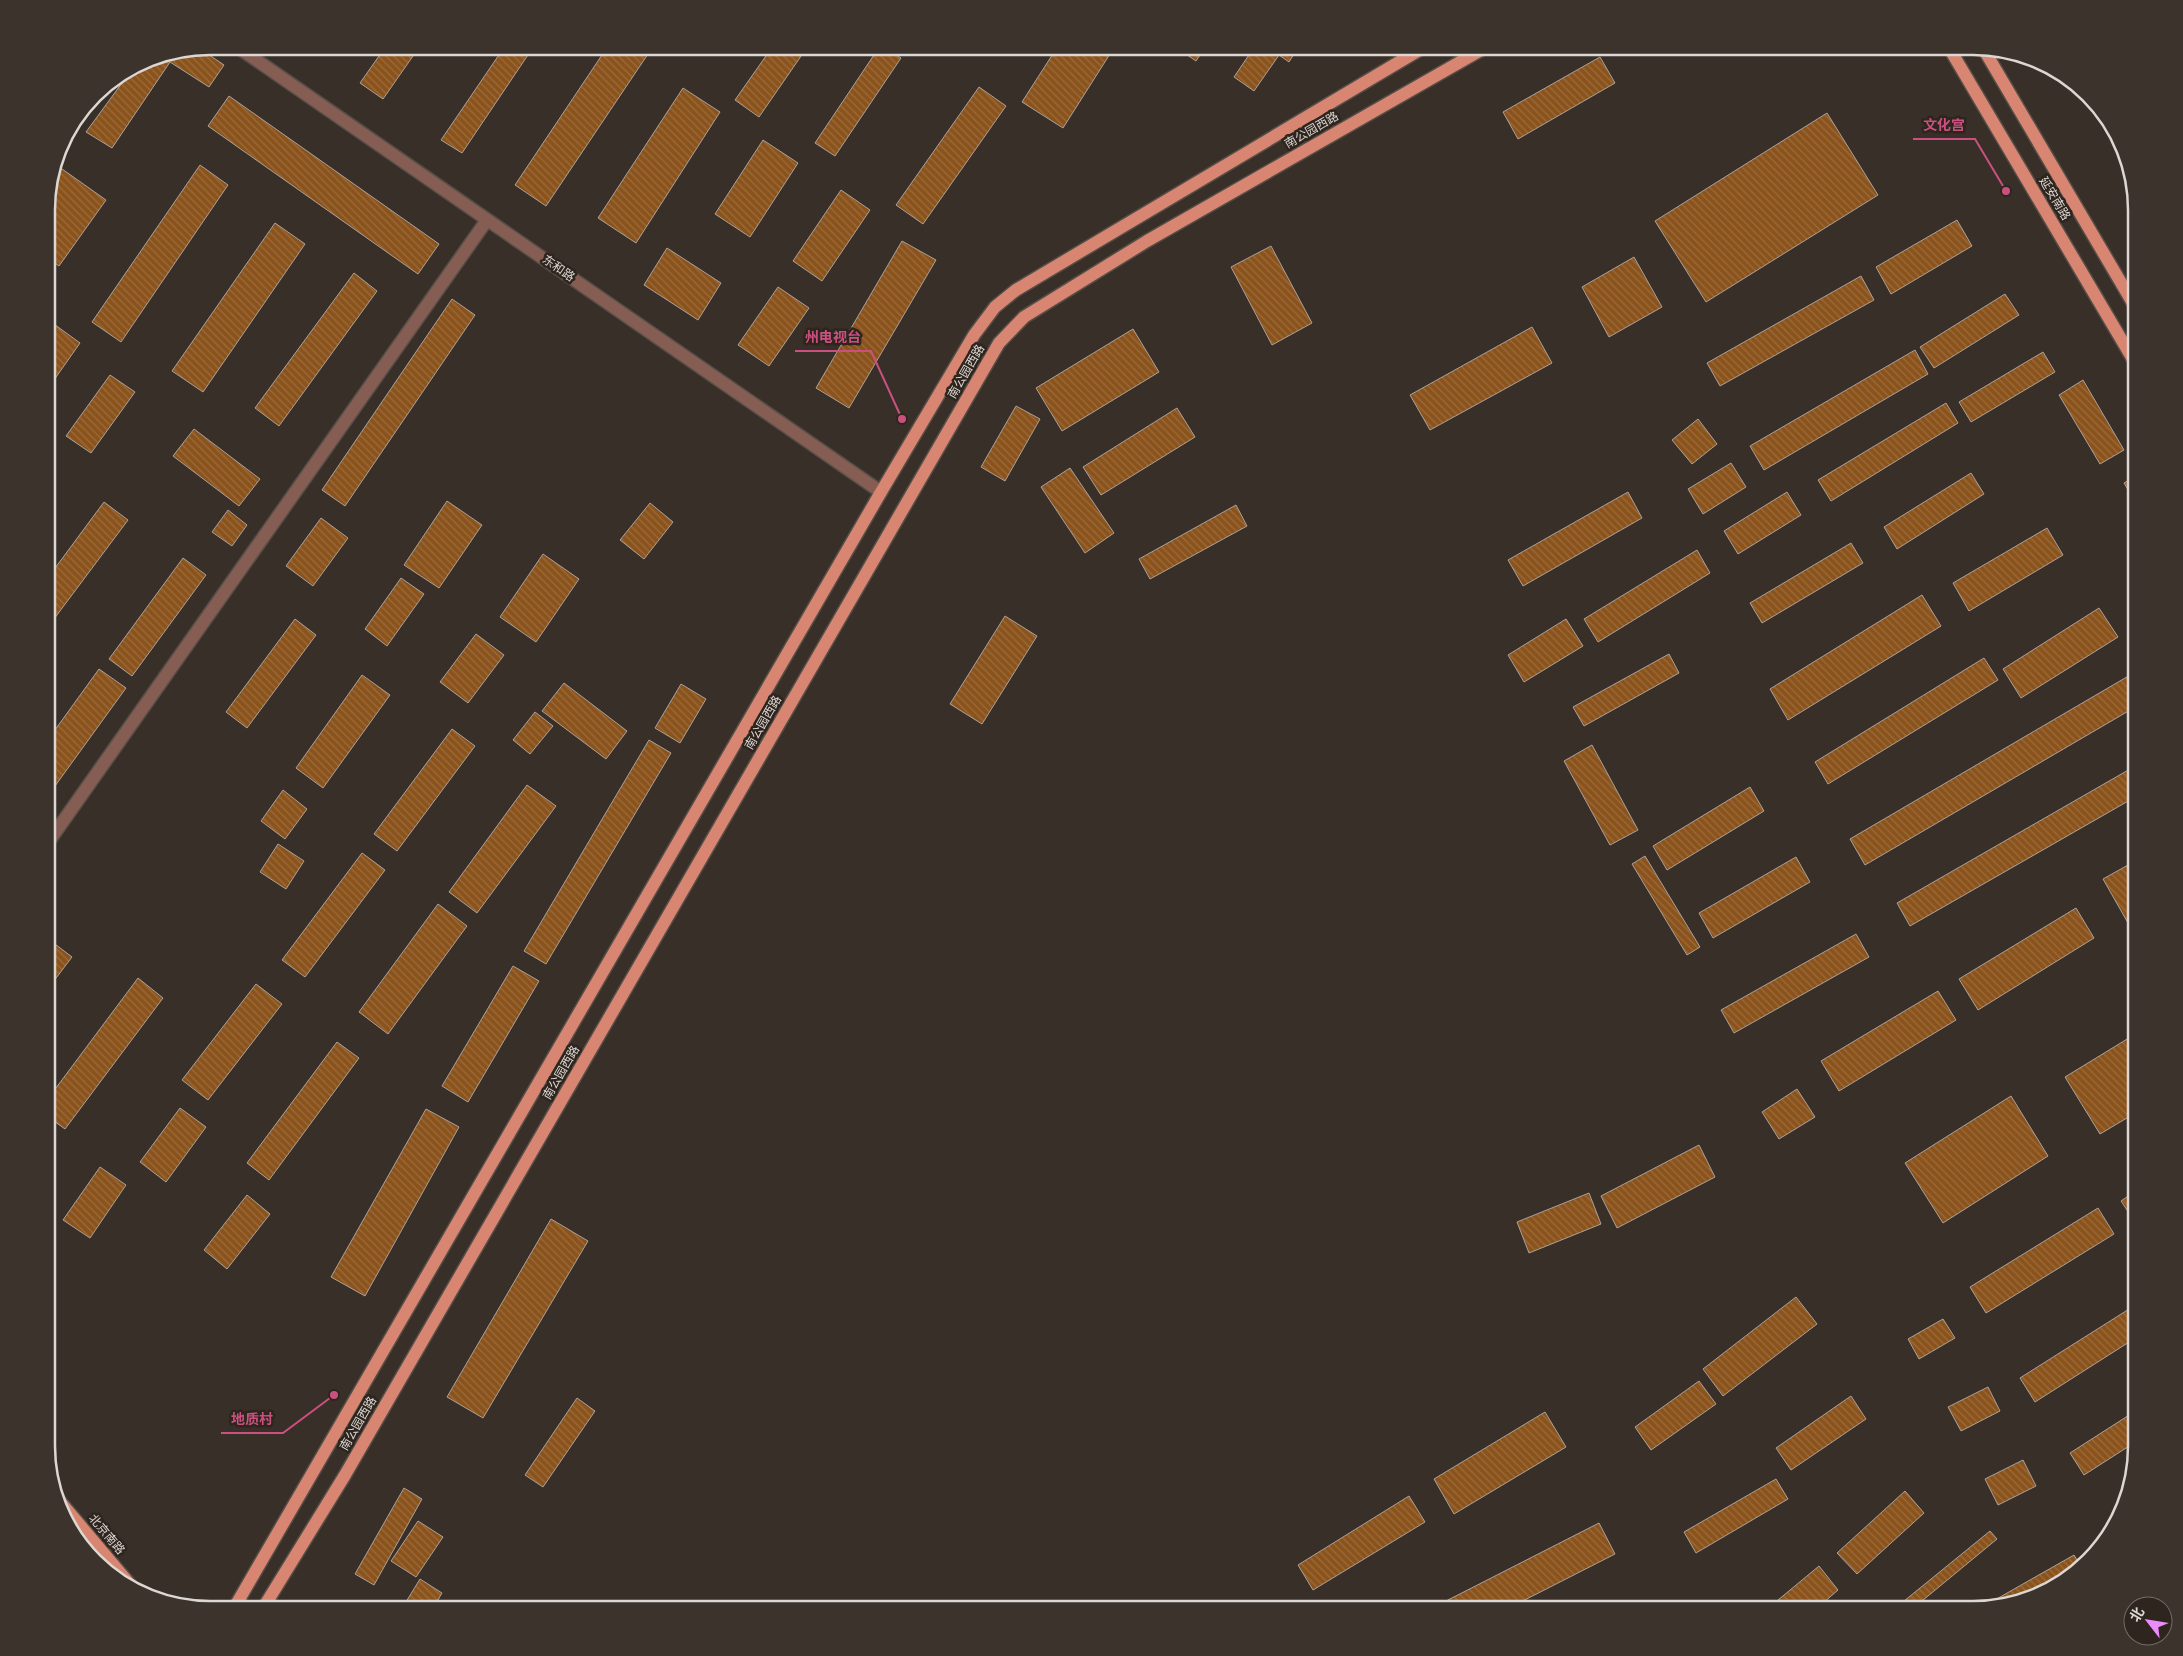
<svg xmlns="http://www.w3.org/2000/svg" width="2183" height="1656" font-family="Overpass,'Noto Sans SC',sans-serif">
	<defs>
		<pattern id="building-back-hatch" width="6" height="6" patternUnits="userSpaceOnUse" patternTransform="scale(1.25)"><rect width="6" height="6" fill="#8b531c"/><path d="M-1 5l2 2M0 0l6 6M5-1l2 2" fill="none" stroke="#9b6b3c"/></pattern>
	</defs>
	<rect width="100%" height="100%" fill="#382f29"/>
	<g fill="url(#building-back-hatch)" stroke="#aca199">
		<path d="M 386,46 L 420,46 L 383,99 L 360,83 Z"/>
		<path d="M 505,46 L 534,46 L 462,153 L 441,140 Z"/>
		<path d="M 608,46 L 636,46 L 648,54 L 546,206 L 515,185 Z"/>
		<path d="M 681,46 L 701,46 L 694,55 Z"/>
		<path d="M 773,46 L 808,46 L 759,117 L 735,100 Z"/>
		<path d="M 880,46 L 883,46 L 901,58 L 835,156 L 815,143 Z"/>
		<path d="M 951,46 L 967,46 L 962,54 Z"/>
		<path d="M 1058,46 L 1115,46 L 1063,128 L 1022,102 Z"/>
		<path d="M 1174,46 L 1206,46 L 1196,61 Z"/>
		<path d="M 1255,46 L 1266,48 L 1268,46 L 1299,46 L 1289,62 L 1279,55 L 1254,91 L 1234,77 Z"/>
		<path d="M 199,48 L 224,65 L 209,87 L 170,62 L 112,148 L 86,132 L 133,68 L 147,59 Z"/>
		<path d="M 1600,57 L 1615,83 L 1518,139 L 1503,112 Z"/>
		<path d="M 979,87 L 1006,106 L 923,224 L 896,205 Z"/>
		<path d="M 683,88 L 720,112 L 636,243 L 598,218 Z"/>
		<path d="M 229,96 L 439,244 L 418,274 L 208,126 Z"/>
		<path d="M 1827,113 L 1878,195 L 1706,302 L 1655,221 Z"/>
		<path d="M 763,140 L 798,163 L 750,237 L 715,214 Z"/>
		<path d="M 55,164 L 106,200 L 59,266 L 47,257 L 47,199 Z"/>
		<path d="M 200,165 L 228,185 L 121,342 L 92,322 Z"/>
		<path d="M 841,190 L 870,210 L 822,281 L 793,261 Z"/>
		<path d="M 1957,220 L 1972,246 L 1891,294 L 1876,267 Z"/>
		<path d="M 275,223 L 305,244 L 203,392 L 172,371 Z"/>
		<path d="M 902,241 L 936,260 L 849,408 L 816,388 Z"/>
		<path d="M 1271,246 L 1312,323 L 1272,345 L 1231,267 Z"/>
		<path d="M 667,248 L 721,283 L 698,320 L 644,285 Z"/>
		<path d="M 1634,257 L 1662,307 L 1609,337 L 1582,287 Z"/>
		<path d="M 354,273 L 377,291 L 279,426 L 255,408 Z"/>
		<path d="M 1861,276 L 1874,300 L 1720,386 L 1707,363 Z"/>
		<path d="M 778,287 L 809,308 L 769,366 L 738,345 Z"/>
		<path d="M 2005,294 L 2019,315 L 1934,368 L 1920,347 Z"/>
		<path d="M 452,299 L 475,315 L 345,506 L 322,490 Z"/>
		<path d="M 47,319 L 80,343 L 47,390 Z"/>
		<path d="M 1532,327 L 1552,363 L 1430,430 L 1410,395 Z"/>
		<path d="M 1133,329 L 1159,372 L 1062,431 L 1036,388 Z"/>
		<path d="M 1915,350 L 1928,374 L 1764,470 L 1750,446 Z"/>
		<path d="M 2043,352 L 2055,372 L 1971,422 L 1959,402 Z"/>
		<path d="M 110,375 L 135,392 L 91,453 L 66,436 Z"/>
		<path d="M 2083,380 L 2124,450 L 2100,464 L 2059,395 Z"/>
		<path d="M 1946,403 L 1958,423 L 1831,501 L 1818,480 Z"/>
		<path d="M 1016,406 L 1040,419 L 1005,481 L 981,467 Z"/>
		<path d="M 1177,408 L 1195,437 L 1101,495 L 1083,467 Z"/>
		<path d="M 1698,419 L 1717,444 L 1692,464 L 1672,440 Z"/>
		<path d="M 194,429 L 260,479 L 239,506 L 173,456 Z"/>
		<path d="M 1731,463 L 1746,487 L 1703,514 L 1688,489 Z"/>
		<path d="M 1070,468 L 1114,533 L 1085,553 L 1041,487 Z"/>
		<path d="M 1971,473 L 1984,494 L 1897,549 L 1884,527 Z"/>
		<path d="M 2137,475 L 2137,505 L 2124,483 Z"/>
		<path d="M 1628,492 L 1642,518 L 1523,586 L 1508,560 Z"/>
		<path d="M 1787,492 L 1801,515 L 1738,554 L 1724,531 Z"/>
		<path d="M 447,501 L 482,525 L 439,588 L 404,565 Z"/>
		<path d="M 104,502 L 128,520 L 51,623 L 47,619 L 47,579 Z"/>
		<path d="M 650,503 L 673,522 L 644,559 L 620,540 Z"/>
		<path d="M 1236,505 L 1247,526 L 1150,579 L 1139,559 Z"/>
		<path d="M 228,510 L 247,525 L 232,546 L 212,532 Z"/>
		<path d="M 321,518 L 348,538 L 313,586 L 286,566 Z"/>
		<path d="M 2047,528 L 2063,555 L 1969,611 L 1953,583 Z"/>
		<path d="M 1851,543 L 1863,563 L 1762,623 L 1750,603 Z"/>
		<path d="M 1697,550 L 1710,573 L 1598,642 L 1584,619 Z"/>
		<path d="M 543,554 L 579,579 L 536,642 L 500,617 Z"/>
		<path d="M 183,558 L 206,575 L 132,676 L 109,659 Z"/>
		<path d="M 401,578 L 424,594 L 387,646 L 365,629 Z"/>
		<path d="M 1922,595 L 1941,626 L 1788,720 L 1770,689 Z"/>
		<path d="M 2099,608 L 2118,637 L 2021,698 L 2003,669 Z"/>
		<path d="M 1005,616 L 1037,636 L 982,724 L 950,704 Z"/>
		<path d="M 295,619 L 316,635 L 247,728 L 226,712 Z"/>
		<path d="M 1566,619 L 1583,646 L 1524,682 L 1508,655 Z"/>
		<path d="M 476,634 L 504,655 L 468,703 L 440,682 Z"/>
		<path d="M 1669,654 L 1679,673 L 1584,726 L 1573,707 Z"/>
		<path d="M 1984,658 L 1998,680 L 1828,784 L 1815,762 Z"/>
		<path d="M 99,669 L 126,688 L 55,786 L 47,780 L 47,741 Z"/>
		<path d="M 2137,671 L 2137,706 L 1865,865 L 1850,839 Z"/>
		<path d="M 362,675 L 390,695 L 323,788 L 296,768 Z"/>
		<path d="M 564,683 L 627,731 L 606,759 L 542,711 Z"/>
		<path d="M 681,684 L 706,699 L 680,743 L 655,728 Z"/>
		<path d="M 535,712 L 553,726 L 530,754 L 513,740 Z"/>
		<path d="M 452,729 L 475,746 L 397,851 L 374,834 Z"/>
		<path d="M 649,740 L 671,753 L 546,964 L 524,951 Z"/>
		<path d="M 1592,745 L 1638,830 L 1610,845 L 1564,761 Z"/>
		<path d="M 2137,765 L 2137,796 L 1910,926 L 1897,903 Z"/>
		<path d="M 527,785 L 556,806 L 477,913 L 449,892 Z"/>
		<path d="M 1750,787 L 1764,811 L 1667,870 L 1653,846 Z"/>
		<path d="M 283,790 L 307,809 L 285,839 L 261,821 Z"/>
		<path d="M 278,844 L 304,861 L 286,889 L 260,872 Z"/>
		<path d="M 362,853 L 385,870 L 305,977 L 282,960 Z"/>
		<path d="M 1645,856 L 1700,947 L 1687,955 L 1632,864 Z"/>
		<path d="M 1796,857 L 1810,882 L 1713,938 L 1699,913 Z"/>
		<path d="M 2137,860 L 2137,917 L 2128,923 L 2103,879 Z"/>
		<path d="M 438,904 L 467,926 L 388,1034 L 359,1012 Z"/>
		<path d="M 2076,908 L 2094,938 L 1978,1010 L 1959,979 Z"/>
		<path d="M 1856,934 L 1869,957 L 1734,1033 L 1721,1010 Z"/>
		<path d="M 47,938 L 72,957 L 47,990 Z"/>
		<path d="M 513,966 L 539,981 L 468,1102 L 442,1086 Z"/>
		<path d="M 138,978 L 163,998 L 65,1129 L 47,1116 L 47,1100 Z"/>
		<path d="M 256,984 L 282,1004 L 208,1100 L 182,1080 Z"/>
		<path d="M 1938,991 L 1956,1020 L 1839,1091 L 1821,1061 Z"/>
		<path d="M 2137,1033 L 2137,1112 L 2100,1134 L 2065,1077 Z"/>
		<path d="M 337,1042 L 359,1058 L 269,1180 L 247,1163 Z"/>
		<path d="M 1797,1089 L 1815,1117 L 1779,1139 L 1762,1112 Z"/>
		<path d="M 2011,1096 L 2048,1156 L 1943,1223 L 1905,1163 Z"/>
		<path d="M 180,1108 L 206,1127 L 166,1182 L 140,1162 Z"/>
		<path d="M 426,1109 L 459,1127 L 365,1296 L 331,1277 Z"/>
		<path d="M 1699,1145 L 1715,1177 L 1617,1228 L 1601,1196 Z"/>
		<path d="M 100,1167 L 126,1185 L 90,1238 L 63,1220 Z"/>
		<path d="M 2137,1190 L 2137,1225 L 2121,1201 Z"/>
		<path d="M 1589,1193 L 1601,1224 L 1529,1253 L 1517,1222 Z"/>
		<path d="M 247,1195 L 270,1214 L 227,1269 L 204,1250 Z"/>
		<path d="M 2098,1208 L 2114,1234 L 1986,1313 L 1970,1287 Z"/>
		<path d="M 551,1219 L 588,1241 L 483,1418 L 447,1397 Z"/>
		<path d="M 1796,1297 L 1817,1324 L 1723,1396 L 1703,1369 Z"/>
		<path d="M 2137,1304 L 2137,1337 L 2035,1402 L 2020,1378 Z"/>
		<path d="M 1943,1319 L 1955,1338 L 1919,1359 L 1908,1339 Z"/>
		<path d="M 1699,1381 L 1716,1404 L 1651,1450 L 1635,1427 Z"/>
		<path d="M 1988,1387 L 2000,1411 L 1961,1431 L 1948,1407 Z"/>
		<path d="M 1851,1396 L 1866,1419 L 1791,1470 L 1776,1448 Z"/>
		<path d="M 577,1398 L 595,1411 L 543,1487 L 525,1475 Z"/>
		<path d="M 2137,1410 L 2137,1441 L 2084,1475 L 2070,1453 Z"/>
		<path d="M 1545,1412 L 1566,1447 L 1454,1514 L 1434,1479 Z"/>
		<path d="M 2023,1460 L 2036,1486 L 1998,1505 L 1985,1479 Z"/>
		<path d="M 1776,1479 L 1788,1499 L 1696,1553 L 1684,1532 Z"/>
		<path d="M 404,1488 L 422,1499 L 374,1585 L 355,1574 Z"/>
		<path d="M 1905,1491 L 1924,1513 L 1857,1574 L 1837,1553 Z"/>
		<path d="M 1409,1496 L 1425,1522 L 1313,1590 L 1298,1565 Z"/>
		<path d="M 418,1521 L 443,1537 L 416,1577 L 391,1561 Z"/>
		<path d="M 1599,1523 L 1615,1554 L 1505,1610 L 1450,1610 L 1446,1601 Z"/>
		<path d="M 1990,1531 L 1997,1539 L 1911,1610 L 1893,1610 Z"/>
		<path d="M 2074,1555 L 2080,1565 L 2045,1593 L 1979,1609 Z"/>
		<path d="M 1819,1566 L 1838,1590 L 1815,1610 L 1766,1610 Z"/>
		<path d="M 420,1579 L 442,1593 L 432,1610 L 401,1610 Z"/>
	</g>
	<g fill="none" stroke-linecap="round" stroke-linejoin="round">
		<defs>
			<g id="minor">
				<path d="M 236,46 L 881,492"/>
				<path d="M 47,844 L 487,220"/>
			</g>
			<g id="major">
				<path d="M 1948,46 L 2137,366"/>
				<path d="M 1983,48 L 2137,310"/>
				<path d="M 58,1499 L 134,1589"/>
				<path d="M 233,1610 L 881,492 L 974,335 L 995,307 L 1016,290 L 1426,46"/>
				<path d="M 262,1610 L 345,1475 L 999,343 L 1024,317 L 1147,241 L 1488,46"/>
			</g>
		</defs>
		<use href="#minor" stroke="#564d47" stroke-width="15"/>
		<use href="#major" stroke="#564d47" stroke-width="15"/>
		<use href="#minor" stroke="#865d53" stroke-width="12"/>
		<use href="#major" stroke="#d88571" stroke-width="12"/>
	</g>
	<g text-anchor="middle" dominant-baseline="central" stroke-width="5" stroke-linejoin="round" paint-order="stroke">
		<g font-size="12" fill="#dcd7d2" stroke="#2e251f">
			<text transform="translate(1312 131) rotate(-30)">南公园西路</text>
			<text transform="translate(2054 199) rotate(59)">延安南路</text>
			<text transform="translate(558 269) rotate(35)">东和路</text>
			<text transform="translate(967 372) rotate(-60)">南公园西路</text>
			<text transform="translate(764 723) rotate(-60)">南公园西路</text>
			<text transform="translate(562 1073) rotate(-60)">南公园西路</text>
			<text transform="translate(359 1424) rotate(-60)">南公园西路</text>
			<text transform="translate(106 1535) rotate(50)">北京南路</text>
		</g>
	</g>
	<path d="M0 0H2183V1656H0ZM210 55H1973A155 155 0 0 1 2128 210V1446A155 155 0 0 1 1973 1601H210A155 155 0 0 1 55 1446V210A155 155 0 0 1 210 55Z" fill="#3c332d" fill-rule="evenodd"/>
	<path fill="none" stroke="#dcd7d2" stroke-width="2.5" d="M210 55H1973A155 155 0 0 1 2128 210V1446A155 155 0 0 1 1973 1601H210A155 155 0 0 1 55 1446V210A155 155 0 0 1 210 55Z"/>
	<path fill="none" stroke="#ca517f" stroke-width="2" d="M2006 191L1975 139H1913M902 419L871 351H795M334 1395L283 1433H221"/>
	<g fill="#ca517f" stroke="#2e251f" stroke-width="2">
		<circle cx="2006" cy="191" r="5"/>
		<circle cx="902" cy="419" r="5"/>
		<circle cx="334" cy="1395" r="5"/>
	</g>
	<g font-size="14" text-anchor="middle" font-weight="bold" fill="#ca517f" stroke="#2e251f" stroke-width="5" stroke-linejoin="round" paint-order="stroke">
		<text x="1944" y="130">文化宫</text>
		<text x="833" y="342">州电视台</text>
		<text x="252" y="1424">地质村</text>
	</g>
	<g transform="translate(2148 1621) rotate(301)"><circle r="24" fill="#2e251f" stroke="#746c67"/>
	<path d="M0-4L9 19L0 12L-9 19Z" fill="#ec8cfb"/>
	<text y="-8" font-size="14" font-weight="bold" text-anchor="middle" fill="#dcd7d2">北</text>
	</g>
</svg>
